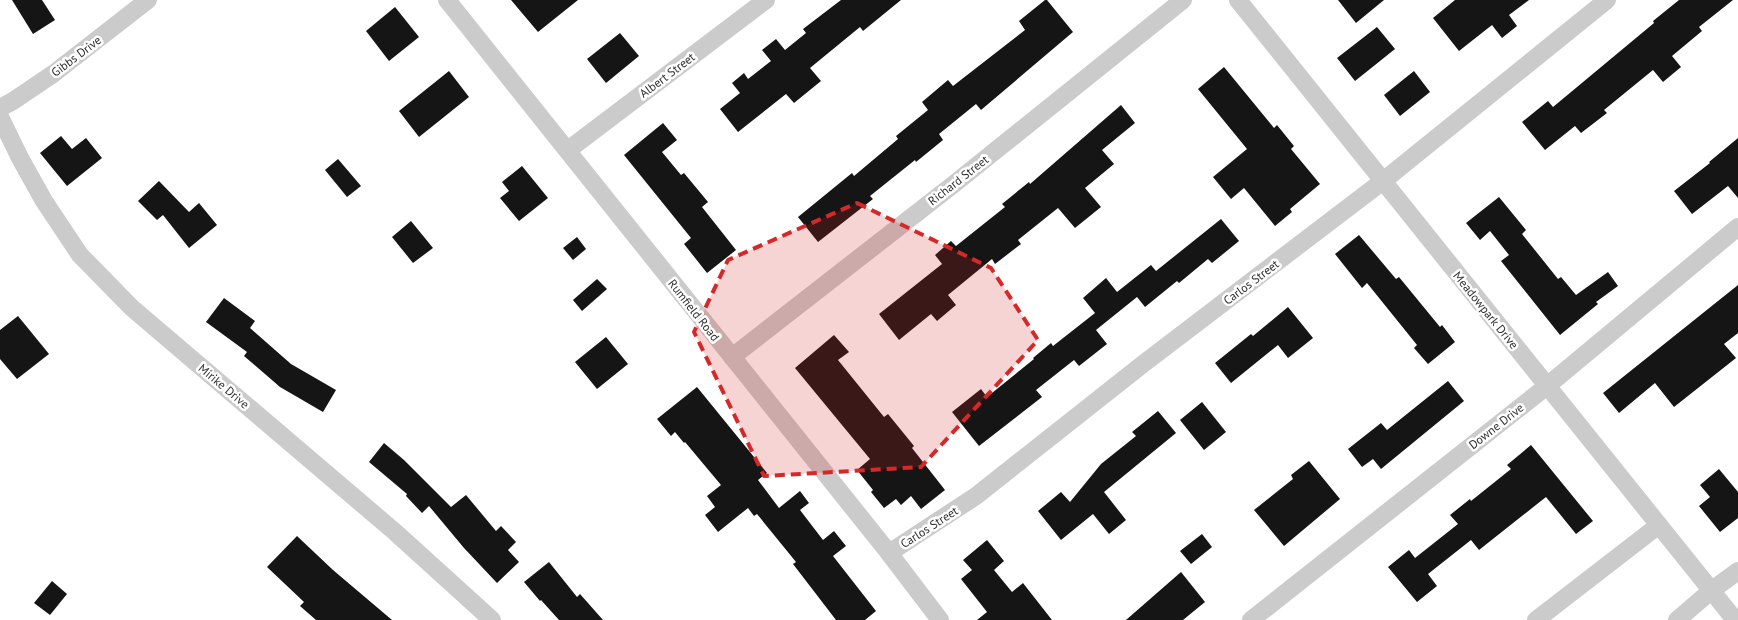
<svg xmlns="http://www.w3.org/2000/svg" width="1738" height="620" font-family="'PT Sans',sans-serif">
	<rect width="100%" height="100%" fill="#fff"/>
	<g fill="#151515">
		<path d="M 12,0 L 42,0 L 55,20 L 33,34 Z"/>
		<path d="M 511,0 L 578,0 L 538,32 Z"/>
		<path d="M 841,0 L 901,0 L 863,31 L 860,27 L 810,68 L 821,81 L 794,103 L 786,94 L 738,132 L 720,109 L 740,93 L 732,83 L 744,73 L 748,79 L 771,61 L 762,50 L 776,39 L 785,50 L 806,33 L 803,29 Z"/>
		<path d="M 1045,0 L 1047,0 L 1073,32 L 981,110 L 976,104 L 939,134 L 943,140 L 916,162 L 915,160 L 870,196 L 873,199 L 818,242 L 798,217 L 852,173 L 854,176 L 898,139 L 896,136 L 928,110 L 922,102 L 948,80 L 953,86 L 1025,30 L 1019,21 Z"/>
		<path d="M 1338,0 L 1384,0 L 1356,23 Z"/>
		<path d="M 1455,0 L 1529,0 L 1509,15 L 1517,26 L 1502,38 L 1492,25 L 1459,51 L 1433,18 Z"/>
		<path d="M 1679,0 L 1733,0 L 1699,27 L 1702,31 L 1672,56 L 1681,67 L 1663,82 L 1653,70 L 1604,110 L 1607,113 L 1581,133 L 1575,126 L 1545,150 L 1522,122 L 1548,101 L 1553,107 L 1654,23 L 1653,21 Z"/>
		<path d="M 395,7 L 419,37 L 389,61 L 366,31 Z"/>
		<path d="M 1377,27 L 1395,49 L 1355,81 L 1337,58 Z"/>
		<path d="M 620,33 L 639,56 L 606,83 L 587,59 Z"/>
		<path d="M 1224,67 L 1274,128 L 1277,125 L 1294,146 L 1291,149 L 1320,184 L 1290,209 L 1292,212 L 1275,226 L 1244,188 L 1231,199 L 1213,177 L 1247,149 L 1198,89 Z"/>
		<path d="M 449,71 L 469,97 L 419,137 L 399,111 Z"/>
		<path d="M 1414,71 L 1430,92 L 1400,116 L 1384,95 Z"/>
		<path d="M 1121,105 L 1135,123 L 1102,150 L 1114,164 L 1085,188 L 1101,207 L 1075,228 L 1058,208 L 1018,240 L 1021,244 L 995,264 L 992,259 L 948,295 L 956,305 L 937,321 L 931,314 L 899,340 L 879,314 L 942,264 L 935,255 L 951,241 L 956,246 L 1005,207 L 1002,204 L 1029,182 L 1030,184 Z"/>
		<path d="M 663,123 L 677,140 L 662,152 L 681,175 L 684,173 L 708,202 L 702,207 L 736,250 L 707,273 L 684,244 L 691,238 L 624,155 Z"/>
		<path d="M 61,136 L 72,149 L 86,138 L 102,158 L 67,186 L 40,153 Z"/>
		<path d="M 1738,138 L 1738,198 L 1728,186 L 1692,214 L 1674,191 L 1710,163 L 1709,162 Z"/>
		<path d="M 338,159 L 361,186 L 347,197 L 325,170 Z"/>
		<path d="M 522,166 L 548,198 L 519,221 L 500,198 L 509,191 L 502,182 Z"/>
		<path d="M 159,181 L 189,212 L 199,203 L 217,225 L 189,248 L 163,215 L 157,220 L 138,201 Z"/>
		<path d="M 1499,197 L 1526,230 L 1522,234 L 1558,279 L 1561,277 L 1576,295 L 1608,272 L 1618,286 L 1596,302 L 1598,304 L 1560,335 L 1501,261 L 1509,255 L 1490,231 L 1480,240 L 1466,223 Z"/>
		<path d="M 1221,219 L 1239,241 L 1212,263 L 1208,259 L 1179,283 L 1177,281 L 1145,307 L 1137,297 L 1096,330 L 1107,344 L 1079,366 L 1074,360 L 1036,390 L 1042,397 L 979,446 L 952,412 L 981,389 L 987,397 L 1034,359 L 1033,358 L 1051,343 L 1053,346 L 1095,313 L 1083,298 L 1106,278 L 1117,292 L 1151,265 L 1156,271 Z"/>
		<path d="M 411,221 L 433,248 L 413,263 L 392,237 Z"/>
		<path d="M 1359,235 L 1396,279 L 1399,277 L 1440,327 L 1442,325 L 1455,342 L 1428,364 L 1414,348 L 1417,345 L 1367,283 L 1362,288 L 1335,254 Z"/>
		<path d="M 577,237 L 586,249 L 573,260 L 563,248 Z"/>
		<path d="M 597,279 L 607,289 L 582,311 L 573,300 Z"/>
		<path d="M 1738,285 L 1738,333 L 1724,344 L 1736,358 L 1674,407 L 1655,383 L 1619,413 L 1603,393 Z"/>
		<path d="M 224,298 L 255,321 L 250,328 L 291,364 L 336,390 L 323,412 L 280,387 L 244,356 L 247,352 L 206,322 Z"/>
		<path d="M 1288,307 L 1313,338 L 1288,358 L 1278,345 L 1231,383 L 1215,363 L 1251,334 L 1253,336 Z"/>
		<path d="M 18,316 L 49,354 L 17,379 L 0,359 L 0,330 Z"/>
		<path d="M 834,335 L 849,352 L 838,360 L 884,417 L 888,414 L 914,446 L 912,448 L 945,490 L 921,509 L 911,496 L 901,505 L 896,499 L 884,508 L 871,492 L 873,490 L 857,470 L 870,459 L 795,368 Z"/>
		<path d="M 606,337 L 628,364 L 597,389 L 575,362 Z"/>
		<path d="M 1448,381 L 1464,401 L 1381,469 L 1373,459 L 1362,467 L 1348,449 L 1381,423 L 1387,430 Z"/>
		<path d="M 697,387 L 767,473 L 758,480 L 779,508 L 800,491 L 809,503 L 800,510 L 823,540 L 834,531 L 846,546 L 833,556 L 876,611 L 865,620 L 836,620 L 793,564 L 796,562 L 757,514 L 754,516 L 748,508 L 718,532 L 705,515 L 715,507 L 707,496 L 721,485 L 685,442 L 684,443 L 675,432 L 671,436 L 657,419 Z"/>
		<path d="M 1202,402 L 1226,432 L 1204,450 L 1180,420 Z"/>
		<path d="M 1158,411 L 1176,433 L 1104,492 L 1126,520 L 1109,534 L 1093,514 L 1061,540 L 1038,511 L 1061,492 L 1070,502 L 1101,464 L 1136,436 L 1132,432 Z"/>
		<path d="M 384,443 L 404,460 L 451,507 L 466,495 L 496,531 L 501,526 L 516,542 L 508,550 L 519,562 L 497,583 L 464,548 L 429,506 L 422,513 L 406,496 L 407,494 L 369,462 Z"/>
		<path d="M 1531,445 L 1593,521 L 1576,534 L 1546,497 L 1479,550 L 1471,540 L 1428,574 L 1437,586 L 1417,602 L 1388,567 L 1409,550 L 1415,558 L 1458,524 L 1450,515 L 1470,499 L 1471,501 L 1511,469 L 1507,465 Z"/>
		<path d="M 1309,461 L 1340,499 L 1284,546 L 1254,510 L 1293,479 L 1291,475 Z"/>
		<path d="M 1719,469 L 1738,492 L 1738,518 L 1720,532 L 1699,506 L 1710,497 L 1700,485 Z"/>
		<path d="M 1202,534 L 1212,547 L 1191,564 L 1180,551 Z"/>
		<path d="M 297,536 L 333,570 L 392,620 L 316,620 L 300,606 L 304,602 L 267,567 Z"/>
		<path d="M 987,540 L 1004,561 L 994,570 L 1012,592 L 1023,583 L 1052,620 L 977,620 L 987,612 L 961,579 L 972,570 L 963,560 Z"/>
		<path d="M 549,562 L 577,597 L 580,594 L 603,620 L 559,620 L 541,600 L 540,601 L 524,582 Z"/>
		<path d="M 1181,572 L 1205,602 L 1183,620 L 1126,620 Z"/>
		<path d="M 52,581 L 67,594 L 50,615 L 34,603 Z"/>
	</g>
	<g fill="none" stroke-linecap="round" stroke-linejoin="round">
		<g stroke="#cbcbcb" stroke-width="18">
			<path d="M 447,0 L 889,553 L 940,620"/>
			<path d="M 1238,0 L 1735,620"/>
			<path d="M 0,108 L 13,101 L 53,74 L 148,0"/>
			<path d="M 0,117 L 20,158 L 44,201 L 80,255 L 132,308 L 395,532 L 492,620"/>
			<path d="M 568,150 L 766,0"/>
			<path d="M 732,357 L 954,184 L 1183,0"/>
			<path d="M 889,553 L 976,496 L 1143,364 L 1383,181 L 1607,0"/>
			<path d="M 1251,620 L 1547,386 L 1738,227"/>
			<path d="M 1536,620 L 1659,525"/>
			<path d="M 1677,620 L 1712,590 L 1738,571"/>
		</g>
	</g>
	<path fill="#d62828" fill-opacity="0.2" stroke="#d62828" stroke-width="4" stroke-dasharray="10 6" stroke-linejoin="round" d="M 857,203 L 991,268 L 1038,340 L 921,467 L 764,476 L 694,332 L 728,260 Z"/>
	<g text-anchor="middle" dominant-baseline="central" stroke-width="5" stroke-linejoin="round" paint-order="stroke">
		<g font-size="12" fill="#2e2e2e" stroke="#fff">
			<text transform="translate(76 56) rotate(-37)">Gibbs Drive</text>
			<text transform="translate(667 75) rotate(-37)">Albert Street</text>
			<text transform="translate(958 180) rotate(-38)">Richard Street</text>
			<text transform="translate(1251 282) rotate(-37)">Carlos Street</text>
			<text transform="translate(694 310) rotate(52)">Rumfield Road</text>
			<text transform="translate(1486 310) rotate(51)">Meadowpark Drive</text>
			<text transform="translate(224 386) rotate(40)">Mirike Drive</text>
			<text transform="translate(1496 426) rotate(-38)">Downe Drive</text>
			<text transform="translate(929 527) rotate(-33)">Carlos Street</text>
		</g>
	</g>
</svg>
